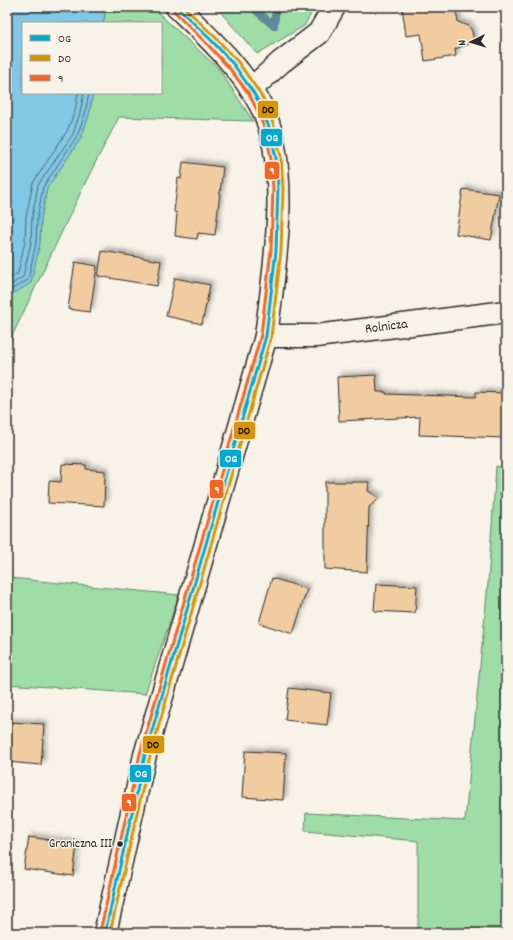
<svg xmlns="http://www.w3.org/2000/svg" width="513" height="940" font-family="Dekko,sans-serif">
	<defs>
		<filter id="shadow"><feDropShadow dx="3.5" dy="-3.5" stdDeviation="2" flood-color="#0004"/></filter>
	</defs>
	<rect width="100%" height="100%" fill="#f7f3e8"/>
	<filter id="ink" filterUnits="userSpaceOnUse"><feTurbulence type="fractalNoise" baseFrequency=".025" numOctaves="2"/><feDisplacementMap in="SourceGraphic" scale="8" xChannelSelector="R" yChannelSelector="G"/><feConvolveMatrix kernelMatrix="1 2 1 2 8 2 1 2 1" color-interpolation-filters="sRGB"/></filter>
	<g filter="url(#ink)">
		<g fill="#9edda5" stroke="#648468">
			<path d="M 103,7 L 152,7 L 219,69 L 253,121 L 119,117 L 89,175 L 13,334 L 7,355 L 7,296 L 11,295 L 40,243 L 41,219 L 47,188 L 81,138 L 89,115 L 93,93 L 161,93 L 161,23 L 103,23 L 105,15 Z"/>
			<path d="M 216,7 L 315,7 L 304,26 L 257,54 Z"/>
			<path d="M 496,466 L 506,468 L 506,933 L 418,933 L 418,841 L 305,831 L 306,813 L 465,821 L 488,583 Z"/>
			<path d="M 7,476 L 10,578 L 179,595 L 145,694 L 7,684 Z"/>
		</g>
		<path fill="#82c7e3" stroke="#5f8999" d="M 17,7 L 103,7 L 105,15 L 103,23 L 23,23 L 23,93 L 93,93 L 89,115 L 81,138 L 47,188 L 41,219 L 40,243 L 31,283 L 11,295 L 7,296 L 7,11 Z"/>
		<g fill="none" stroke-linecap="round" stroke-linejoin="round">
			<g stroke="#4e6975" stroke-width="1">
				<path d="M 7,280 L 18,273 L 25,241 L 26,217 L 33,183 L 67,131 L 75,111 L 78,93"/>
				<path d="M 7,287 L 23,277 L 31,242 L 32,218 L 38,185 L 73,134 L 80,113 L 84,93"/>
				<path d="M 7,292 L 28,280 L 36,243 L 37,219 L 43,187 L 77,136 L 85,114 L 89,93"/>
			</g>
			<path stroke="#5f8999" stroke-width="8" d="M 252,7 L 274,26 L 276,7"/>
		</g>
		<g fill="#f1cca1" stroke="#2b2b2b" filter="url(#shadow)">
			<path d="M 402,7 L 455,7 L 458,22 L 469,26 L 472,31 L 474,42 L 455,49 L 456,56 L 425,61 L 421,34 L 406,36 Z"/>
			<path d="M 183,162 L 223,167 L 215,235 L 198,233 L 197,239 L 175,236 L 177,213 L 174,212 L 178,178 L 181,179 Z"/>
			<path d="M 463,189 L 499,194 L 491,240 L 456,234 Z"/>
			<path d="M 102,251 L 161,261 L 157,286 L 98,276 Z"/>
			<path d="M 75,262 L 97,266 L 90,312 L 68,309 Z"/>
			<path d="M 175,278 L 210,285 L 202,324 L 166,316 Z"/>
			<path d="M 376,375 L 377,392 L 386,392 L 386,394 L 476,397 L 476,392 L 506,393 L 506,438 L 419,435 L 420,417 L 339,421 L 337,377 Z"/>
			<path d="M 62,464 L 86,465 L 86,469 L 105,471 L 104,506 L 48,503 L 49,481 L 61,482 Z"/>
			<path d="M 325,482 L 369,482 L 368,491 L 380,498 L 369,507 L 367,572 L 325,569 Z"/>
			<path d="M 272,578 L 307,589 L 293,634 L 259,623 Z"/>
			<path d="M 376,584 L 417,586 L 415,613 L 374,611 Z"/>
			<path d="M 289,688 L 331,693 L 327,725 L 285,720 Z"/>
			<path d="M 7,722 L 44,724 L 41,765 L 7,762 Z"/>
			<path d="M 245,751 L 286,753 L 283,800 L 242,797 Z"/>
			<path d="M 29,837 L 77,844 L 73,876 L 24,869 Z"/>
		</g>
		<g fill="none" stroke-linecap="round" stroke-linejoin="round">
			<defs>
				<g id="street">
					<path d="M 251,89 L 281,62 L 319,33 L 334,7"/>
					<path id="s1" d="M 266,336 L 316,336 L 506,312"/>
				</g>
				<path id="secondary" d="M 105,933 L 145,755 L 266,336 C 274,272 292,165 261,106 C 241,67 208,37 177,7"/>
			</defs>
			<use href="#street" stroke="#2b2b2b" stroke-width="25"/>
			<use href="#secondary" stroke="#2b2b2b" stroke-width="25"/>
			<use href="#street" stroke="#f7f3e8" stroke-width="22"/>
			<use href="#secondary" stroke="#f7f3e8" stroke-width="22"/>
			<defs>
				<path id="bus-1" d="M 105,933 L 145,755 L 266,336 L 276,251 L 278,188 L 276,158 L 270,130 L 261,106 L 253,92 L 234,65 L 212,41 L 177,7"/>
				<path id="bus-2" d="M 110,933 L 150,756 L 271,337 L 281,251 L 283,188 L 281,157 L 275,129 L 266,104 L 257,89 L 238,62 L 216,38 L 184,7"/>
				<path id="bus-3" d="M 100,932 L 140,754 L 261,335 L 271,250 L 273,188 L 271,159 L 266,132 L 256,108 L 249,94 L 230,69 L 208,45 L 174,11"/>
			</defs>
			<use href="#bus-1" stroke="#f7f3e8" stroke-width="6"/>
			<use href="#bus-2" stroke="#f7f3e8" stroke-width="6"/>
			<use href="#bus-3" stroke="#f7f3e8" stroke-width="6"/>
			<use href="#bus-1" stroke="#00a9ce" stroke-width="3"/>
			<use href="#bus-2" stroke="#d89406" stroke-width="3"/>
			<use href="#bus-3" stroke="#f26522" stroke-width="3"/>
		</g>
	</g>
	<circle fill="#2b2b2b" stroke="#f7f3e8" stroke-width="1.5" cx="120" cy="844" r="3.5"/>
	<g text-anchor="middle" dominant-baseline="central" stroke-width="3" stroke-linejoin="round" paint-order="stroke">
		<g font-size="13" fill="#2b2b2b" stroke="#f7f3e8" text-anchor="end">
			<text x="112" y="844">Graniczna III</text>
		</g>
		<g font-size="14" fill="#2b2b2b" stroke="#f7f3e8">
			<text stroke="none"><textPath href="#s1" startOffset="121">Rolnicza</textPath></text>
		</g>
	</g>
	<g stroke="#f7f3e8" stroke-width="1.5">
		<rect x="257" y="100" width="22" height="19" rx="4" fill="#d89406"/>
		<rect x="260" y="128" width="23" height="19" rx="4" fill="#00a9ce"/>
		<rect x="264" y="161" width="16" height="19" rx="4" fill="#f26522"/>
		<rect x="233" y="421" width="23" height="19" rx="4" fill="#d89406"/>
		<rect x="219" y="449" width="23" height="19" rx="4" fill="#00a9ce"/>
		<rect x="209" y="479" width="15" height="20" rx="4" fill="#f26522"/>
		<rect x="142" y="735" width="23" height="19" rx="4" fill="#d89406"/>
		<rect x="129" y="764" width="23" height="19" rx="4" fill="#00a9ce"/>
		<rect x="121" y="793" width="16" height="19" rx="4" fill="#f26522"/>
	</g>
	<g font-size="11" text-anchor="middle" font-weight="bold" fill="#fff">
		<text x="272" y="141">OG</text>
		<text x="272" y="174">9</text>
		<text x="231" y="462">OG</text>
		<text x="217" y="493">9</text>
		<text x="141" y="777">OG</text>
		<text x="129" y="806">9</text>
	</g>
	<g font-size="11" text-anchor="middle" font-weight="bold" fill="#111">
		<text x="268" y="113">DO</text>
		<text x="244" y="434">DO</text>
		<text x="153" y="748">DO</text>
	</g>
	<rect width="513" height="940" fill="none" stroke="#f7f3e8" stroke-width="24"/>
	<rect x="12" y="12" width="489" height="916" fill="none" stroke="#2b2b2b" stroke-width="1.5" filter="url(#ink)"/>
	<rect x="22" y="22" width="140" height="72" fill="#f7f3e8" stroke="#a5a39c"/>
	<rect x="30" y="35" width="20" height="6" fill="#00a9ce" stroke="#a5a39c"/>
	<text x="58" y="42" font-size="12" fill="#2b2b2b">OG</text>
	<rect x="30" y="55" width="20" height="6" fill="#d89406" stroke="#a5a39c"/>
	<text x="58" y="62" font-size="12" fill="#2b2b2b">DO</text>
	<rect x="30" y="75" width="20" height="6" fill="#f26522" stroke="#a5a39c"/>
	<text x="58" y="82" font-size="12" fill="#2b2b2b">9</text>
	<g transform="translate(471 42) rotate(265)" stroke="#f7f3e8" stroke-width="3" paint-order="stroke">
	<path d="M0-3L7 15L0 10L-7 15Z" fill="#2b2b2b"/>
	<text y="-6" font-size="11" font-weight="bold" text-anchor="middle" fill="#2b2b2b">N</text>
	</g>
</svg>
